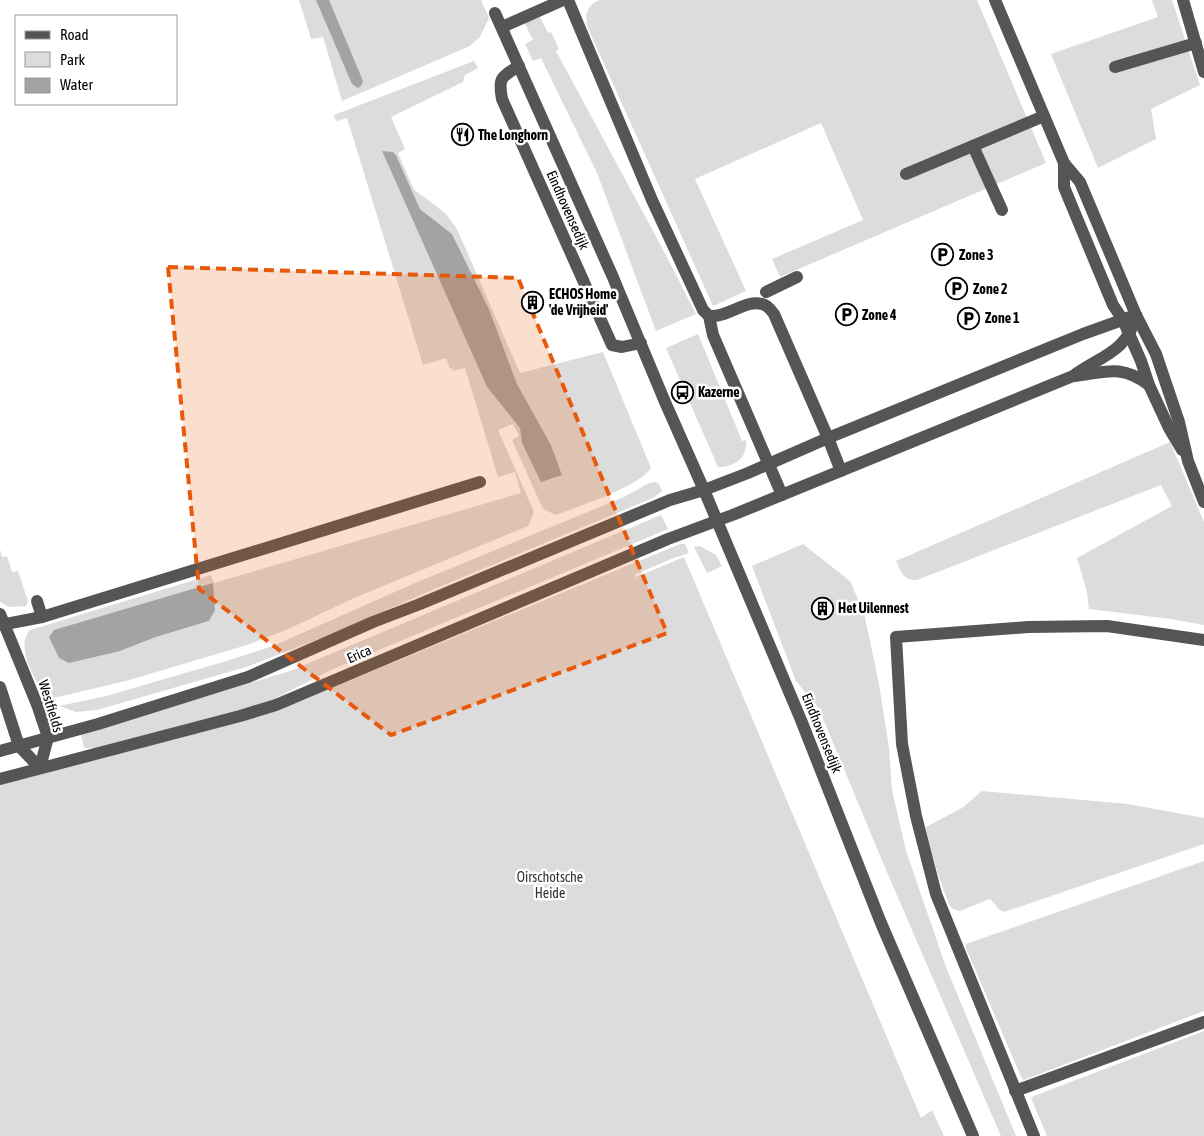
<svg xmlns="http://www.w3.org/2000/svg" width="1204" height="1136" font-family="'Asap Condensed',sans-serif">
	<rect width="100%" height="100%" fill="#fff"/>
	<g fill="#dcdcdc" fill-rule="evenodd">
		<path d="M 299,0 L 481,0 L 489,18 L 480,37 L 470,46 L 342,101 L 323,37 L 311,39 Z"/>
		<path d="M 600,0 L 977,0 L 1046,163 L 780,277 L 772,259 L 863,220 L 821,123 L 695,179 L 746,291 L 713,306 L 587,26 C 585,13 587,5 600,0 Z"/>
		<path d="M 1152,0 L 1172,0 L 1200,85 L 1151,109 L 1156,139 L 1098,168 L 1051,54 L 1158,17 Z"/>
		<path d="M 539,15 L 548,33 L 551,32 L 559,49 L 556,51 L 660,244 L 696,314 L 656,331 L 597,173 L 541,58 L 533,61 L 525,44 L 533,40 L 523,20 Z"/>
		<path d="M 474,61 L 478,68 L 465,75 L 463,82 L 391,117 L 405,149 L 398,153 L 414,190 L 427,199 L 446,214 L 457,229 L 520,373 L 603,352 L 651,468 C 637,488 581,505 556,515 L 543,509 L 512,440 L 519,436 L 513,424 L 498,430 L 534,512 L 528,526 L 354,598 L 286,630 L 247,645 L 126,681 L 49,699 C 37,686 14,647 30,630 L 211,575 L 214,583 L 521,493 L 515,472 L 498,477 L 465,368 L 453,371 L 452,368 L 450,369 L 446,358 L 423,365 L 347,118 L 336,121 L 334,115 ZM 382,151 L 396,155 L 420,209 L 452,234 L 489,309 L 517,384 L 551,445 L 562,475 L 522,443 L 521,428 L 487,387 ZM 209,621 L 156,637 L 120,651 L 59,658 L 58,654 Z"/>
		<path d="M 698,334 L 742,441 L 746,440 C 748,458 735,467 718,467 L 666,348 Z"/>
		<path d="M 1170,442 L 1204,522 L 1204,625 L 1171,619 L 1089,609 L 1087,592 L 1077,558 L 1172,506 L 1161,485 L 917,580 C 904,581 901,572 896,561 Z"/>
		<path d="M 655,482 L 659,484 L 662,491 L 653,498 L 432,590 L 334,633 L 246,667 L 97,710 L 76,712 L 59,706 L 106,696 L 223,662 L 273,646 L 415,583 L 624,497 L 649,483 Z"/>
		<path d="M 661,515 L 668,529 L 331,670 L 266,703 L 97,748 L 84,748 L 81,734 L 290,671 Z"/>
		<path d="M 680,544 L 685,544 L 689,553 L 671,559 L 634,575 L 636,577 L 684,557 L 921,1118 L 932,1110 L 944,1136 L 0,1136 L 0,784 L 298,702 Z"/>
		<path d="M 803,544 L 850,581 L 864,613 L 879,684 L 889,748 L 892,790 L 906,851 L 946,967 L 1016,1136 L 1001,1136 L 886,870 L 819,709 L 796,681 L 752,566 Z"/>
		<path d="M 700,546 L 716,555 L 722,566 L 707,573 L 694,547 Z"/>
		<path d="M 0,549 L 2,557 L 7,556 L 12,572 L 18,571 L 28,601 L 26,606 L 9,607 L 0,602 Z"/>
		<path d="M 982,791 L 1128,804 L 1204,818 L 1204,844 L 1004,912 L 1000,910 L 990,899 L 960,911 C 957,910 954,910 952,908 C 945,900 927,839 926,827 L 962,808 Z"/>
		<path d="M 1204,861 L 1204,1011 L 1024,1080 L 1022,1079 L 966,948 L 966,944 Z"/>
		<path d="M 1204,1031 L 1204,1136 L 1047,1136 L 1031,1098 L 1034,1096 Z"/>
	</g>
	<g fill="#a3a3a3">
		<path d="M 316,0 L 329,0 L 363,81 L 361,86 L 358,88 L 352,84 Z"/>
		<path d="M 382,151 L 393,152 L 396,155 L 420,209 L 452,234 L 489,309 L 517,384 L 551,445 L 562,475 L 541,482 L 522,443 L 520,428 L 487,387 Z"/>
		<path d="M 213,583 L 215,610 L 209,621 L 156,637 L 120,651 L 69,663 L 59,658 L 49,637 L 54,630 Z"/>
	</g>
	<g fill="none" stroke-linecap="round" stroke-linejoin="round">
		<g stroke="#555" stroke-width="12">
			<path d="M 568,0 L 652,200 L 703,310 L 709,316 L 713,335 L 782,495"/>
			<path d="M 995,0 L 1064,163 L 1080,182 L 1136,315 L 1156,354 L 1179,422 L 1188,461 L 1204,502"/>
			<path d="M 1183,0 L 1204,72"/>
			<path d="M 495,13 L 612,275 L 665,402 L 704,490 L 801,720 L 881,923 L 973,1136"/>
			<path d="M 502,27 L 563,0"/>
			<path d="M 519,66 C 501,77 498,78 502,99 L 612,345 L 622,347 L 641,343"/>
			<path d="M 1115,67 L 1196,43"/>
			<path d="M 973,146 L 1002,210"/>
			<path d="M 1064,163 L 1064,187 L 1113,305 L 1123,320 L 1141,361 L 1149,385 L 1169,428 L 1182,450"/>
			<path d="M 906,174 L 1044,116"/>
			<path d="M 766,292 L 797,277"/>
			<path d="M 709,316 C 727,318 746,299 762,304 C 767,305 771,310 774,314 L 828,438 L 841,471"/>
			<path d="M 1075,376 C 1105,372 1122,364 1149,385"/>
			<path d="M 37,601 L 42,617"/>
			<path d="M 0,614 L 38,707 L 48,737 L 40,768"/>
			<path d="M 0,625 L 42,617 L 480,482"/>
			<path d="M 0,687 L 19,746 L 40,768"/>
			<path d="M 0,751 L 98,724 L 248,677 L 373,622 L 420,604 L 670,500 L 704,490 L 748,473 L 828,438 L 1083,334 L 1136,315"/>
			<path d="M 0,779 L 240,716 L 276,705 L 668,539 L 735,514 L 1073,376 C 1100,356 1128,352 1136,315"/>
			<path d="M 1015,1091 L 1204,1022"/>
			<path d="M 1034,1136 L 936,894 L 916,816 L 902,744 L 896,637 L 1028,627 L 1107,626 L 1204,640"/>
		</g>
	</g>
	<path fill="#e8590c" fill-opacity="0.2" stroke="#e8590c" stroke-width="4" stroke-dasharray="10 6" stroke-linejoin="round" d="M 168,267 L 518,278 L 667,633 L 391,735 L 199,589 Z"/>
	<defs>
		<symbol id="restaurant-ring" viewBox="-11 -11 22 22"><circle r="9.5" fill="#fff" stroke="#000" stroke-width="1.5"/><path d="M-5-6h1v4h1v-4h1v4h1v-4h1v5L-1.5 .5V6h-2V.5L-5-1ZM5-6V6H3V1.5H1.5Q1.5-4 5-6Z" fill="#000"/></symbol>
		<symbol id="parking-ring" viewBox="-11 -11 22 22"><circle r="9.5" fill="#fff" stroke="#000" stroke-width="1.5"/><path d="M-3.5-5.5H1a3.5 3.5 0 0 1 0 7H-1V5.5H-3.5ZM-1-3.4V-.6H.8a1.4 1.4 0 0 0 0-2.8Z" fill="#000"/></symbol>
		<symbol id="building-ring" viewBox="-11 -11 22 22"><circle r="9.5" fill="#fff" stroke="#000" stroke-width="1.5"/><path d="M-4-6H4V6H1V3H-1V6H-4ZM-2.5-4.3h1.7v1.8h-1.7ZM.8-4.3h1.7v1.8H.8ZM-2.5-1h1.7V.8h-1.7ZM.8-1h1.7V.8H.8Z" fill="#000"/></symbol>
		<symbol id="bus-ring" viewBox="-11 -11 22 22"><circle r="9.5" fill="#fff" stroke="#000" stroke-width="1.5"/><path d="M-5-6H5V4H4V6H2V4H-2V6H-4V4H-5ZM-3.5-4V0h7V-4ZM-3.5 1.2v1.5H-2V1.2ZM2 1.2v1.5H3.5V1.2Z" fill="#000"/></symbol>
	</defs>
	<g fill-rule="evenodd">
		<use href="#restaurant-ring" x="450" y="122" width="25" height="25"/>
		<use href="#parking-ring" x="930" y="242" width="25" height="25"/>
		<use href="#parking-ring" x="944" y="276" width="25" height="25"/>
		<use href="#building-ring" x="520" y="290" width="25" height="25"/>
		<use href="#parking-ring" x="834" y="302" width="25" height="25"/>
		<use href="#parking-ring" x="956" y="306" width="25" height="25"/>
		<use href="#bus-ring" x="670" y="380" width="25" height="25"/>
		<use href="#building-ring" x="810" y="596" width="25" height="25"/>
	</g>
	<g text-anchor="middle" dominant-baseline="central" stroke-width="5" stroke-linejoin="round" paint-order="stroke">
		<g font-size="14" font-weight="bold" fill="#000" stroke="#fff" text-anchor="start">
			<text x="478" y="135">The Longhorn</text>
			<text x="959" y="255">Zone 3</text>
			<text x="973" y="289">Zone 2</text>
			<text x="549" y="294">ECHOS Home<tspan x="549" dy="16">'de Vrijheid'</tspan></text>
			<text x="862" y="315">Zone 4</text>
			<text x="985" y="318">Zone 1</text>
			<text x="698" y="392">Kazerne</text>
			<text x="838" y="608">Het Uilennest</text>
		</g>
		<g font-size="14" fill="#000" stroke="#fff">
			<text transform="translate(568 210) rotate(66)">Eindhovensedijk</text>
			<text transform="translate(359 654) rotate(-23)">Erica</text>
			<text transform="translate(51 706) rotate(73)">Westfields</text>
			<text transform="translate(822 733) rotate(68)">Eindhovensedijk</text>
		</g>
		<g font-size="14" fill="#333" stroke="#fff">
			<text x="550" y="877">Oirschotsche<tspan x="550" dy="16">Heide</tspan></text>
		</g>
	</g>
	<rect x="15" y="15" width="162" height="90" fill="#ffffff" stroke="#999999"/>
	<rect x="25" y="31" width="25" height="8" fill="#555555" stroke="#999999"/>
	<text x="60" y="40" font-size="15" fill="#000000">Road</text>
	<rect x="25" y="52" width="25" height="15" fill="#dcdcdc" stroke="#999999"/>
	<text x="60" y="65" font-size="15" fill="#000000">Park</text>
	<rect x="25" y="78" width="25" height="15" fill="#a3a3a3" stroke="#999999"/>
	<text x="60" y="90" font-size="15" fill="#000000">Water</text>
</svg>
